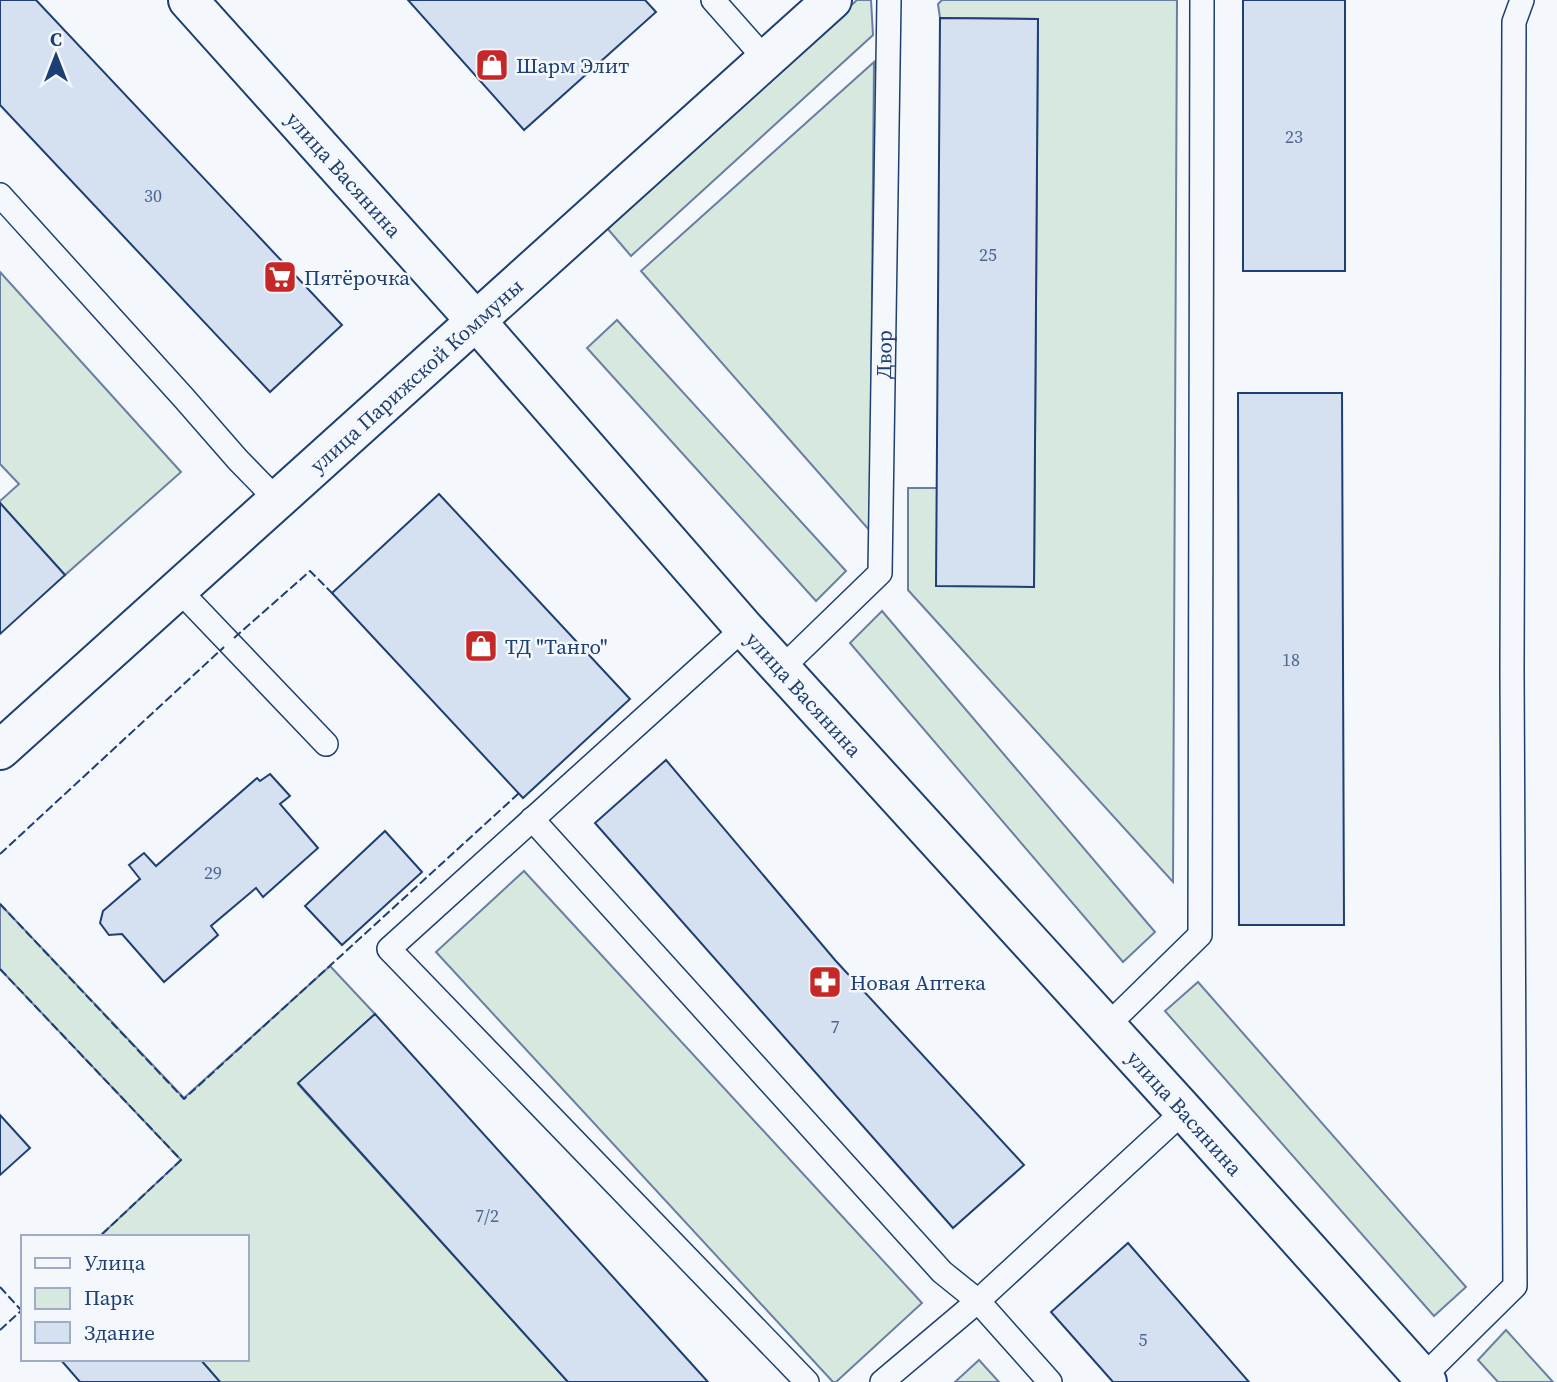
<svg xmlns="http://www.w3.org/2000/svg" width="1557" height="1382" font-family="'Source Serif 4',serif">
	<rect width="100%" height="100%" fill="#f4f7fb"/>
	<g fill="#d7e8df" stroke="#687fa3" stroke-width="2">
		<path d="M 857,0 L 871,0 L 873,35 L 631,256 L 607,228 Z"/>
		<path d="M 942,0 L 1177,0 L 1173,882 L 908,590 L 908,488 L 937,488 L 1034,586 L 1038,19 L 940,18 L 938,4 Z"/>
		<path d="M 874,62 L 870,531 L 641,271 Z"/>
		<path d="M 0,272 L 181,472 L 65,575 L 0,503 L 0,501 L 19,484 L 0,464 Z"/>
		<path d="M 617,320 L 846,571 L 816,601 L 587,348 Z"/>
		<path d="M 882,611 L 1155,932 L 1123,962 L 850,643 Z"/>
		<path d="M 524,871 L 922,1303 L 836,1382 L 833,1382 L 436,952 Z"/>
		<path d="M 0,904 L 184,1098 L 330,966 L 375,1014 L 298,1084 L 568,1382 L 220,1382 L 200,1359 L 247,1359 L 247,1237 L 99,1237 L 181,1160 L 0,969 Z"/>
		<path d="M 1198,982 L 1466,1287 L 1434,1316 L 1165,1011 Z"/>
		<path d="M 1506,1330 L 1553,1382 L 1498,1382 L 1478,1360 Z"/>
		<path d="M 979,1360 L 999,1382 L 955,1382 Z"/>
	</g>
	<g fill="#d5e0f0" stroke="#1d3f73" stroke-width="2">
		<path d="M 0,0 L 36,0 L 342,325 L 270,392 L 0,105 Z"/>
		<path d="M 408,0 L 645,0 L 656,12 L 524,130 Z"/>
		<rect x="1243" y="0" width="102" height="271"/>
		<path d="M 940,18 L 1038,19 L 1034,587 L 936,586 Z"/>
		<path d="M 1238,393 L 1342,393 L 1344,925 L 1239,925 Z"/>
		<path d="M 439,494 L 630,699 L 523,798 L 332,593 Z"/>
		<path d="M 0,503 L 65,575 L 0,634 Z"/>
		<path d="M 666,760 L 835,960 L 1024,1165 L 953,1228 L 595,823 Z"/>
		<path d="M 270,774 L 290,796 L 280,804 L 318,848 L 263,897 L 256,888 L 211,926 L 218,935 L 164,982 L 122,934 L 109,935 L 100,923 L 103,911 L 140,879 L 129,865 L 144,853 L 156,866 L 257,778 L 260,781 Z"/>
		<path d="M 385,831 L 422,872 L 342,945 L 305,906 Z"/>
		<path d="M 375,1014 L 689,1361 L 708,1382 L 568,1382 L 298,1083 Z"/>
		<path d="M 0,1115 L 30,1148 L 0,1175 Z"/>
		<path d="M 1128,1243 L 1249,1382 L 1113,1382 L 1051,1312 Z"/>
		<path d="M 60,1359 L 200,1359 L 220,1382 L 80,1382 Z"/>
	</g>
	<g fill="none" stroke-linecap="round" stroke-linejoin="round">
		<defs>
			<g id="service">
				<path d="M 713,0 L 766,60"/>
				<path d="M 0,195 L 183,397 L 238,460 L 277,500"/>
				<path d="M 178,589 L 326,744"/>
				<path d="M 744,628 L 389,949 L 807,1382"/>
				<path id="s1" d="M 782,668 L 880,573 L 889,0"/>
				<path d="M 532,819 L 942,1272 L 978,1301 L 1050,1382"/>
				<path d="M 1107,1026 L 1200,935 L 1202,0"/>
				<path d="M 1423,1377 L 1515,1286 L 1512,671 L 1514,22 L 1522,0"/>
				<path d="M 882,1382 L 978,1301 L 1184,1111"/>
			</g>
			<g id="minor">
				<path id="s2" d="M 188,0 L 476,321 L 744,628 L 1184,1111 L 1427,1382"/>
				<path id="s3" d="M 0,750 L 832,0"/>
			</g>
		</defs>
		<use href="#service" stroke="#1d3f73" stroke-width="26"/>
		<use href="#minor" stroke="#1d3f73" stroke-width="42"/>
		<use href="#service" stroke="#f4f7fb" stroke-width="23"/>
		<use href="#minor" stroke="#f4f7fb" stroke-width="38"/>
		<g stroke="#1d3f73" stroke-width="2" stroke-dasharray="9 3.5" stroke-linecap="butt">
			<path d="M 234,638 L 310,571 L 335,596"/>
			<path d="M 0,854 L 224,647"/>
			<path d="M 0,904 L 184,1099 L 518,794 L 515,791"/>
			<path d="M 0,969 L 181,1160 L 99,1237"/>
			<path d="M 0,1287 L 21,1310"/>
			<path d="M 0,1330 L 23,1309"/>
		</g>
	</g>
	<defs>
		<symbol id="shop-square" viewBox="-11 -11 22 22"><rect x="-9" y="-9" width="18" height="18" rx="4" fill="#c62828" stroke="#f4f7fb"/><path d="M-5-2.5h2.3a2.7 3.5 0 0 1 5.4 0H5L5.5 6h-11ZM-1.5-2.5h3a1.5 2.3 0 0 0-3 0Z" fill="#fff"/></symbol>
		<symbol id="supermarket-square" viewBox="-11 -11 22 22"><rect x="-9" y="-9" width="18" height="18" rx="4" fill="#c62828" stroke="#f4f7fb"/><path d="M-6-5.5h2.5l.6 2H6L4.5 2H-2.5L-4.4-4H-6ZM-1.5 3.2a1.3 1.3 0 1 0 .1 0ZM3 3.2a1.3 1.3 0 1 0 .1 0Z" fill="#fff"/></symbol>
		<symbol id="pharmacy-square" viewBox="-11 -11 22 22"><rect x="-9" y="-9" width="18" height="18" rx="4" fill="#c62828" stroke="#f4f7fb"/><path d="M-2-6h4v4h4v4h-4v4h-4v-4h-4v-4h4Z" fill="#fff"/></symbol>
	</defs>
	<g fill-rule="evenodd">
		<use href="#shop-square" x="473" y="46" width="38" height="38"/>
		<use href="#supermarket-square" x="261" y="258" width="38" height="38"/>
		<use href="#shop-square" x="462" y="627" width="38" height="38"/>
		<use href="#pharmacy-square" x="806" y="963" width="38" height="38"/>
	</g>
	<g text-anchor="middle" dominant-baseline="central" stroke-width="5" stroke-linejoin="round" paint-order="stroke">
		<g font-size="18" fill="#4b6792">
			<text x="1294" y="136">23</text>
			<text x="153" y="195">30</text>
			<text x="988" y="254">25</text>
			<text x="1291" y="659">18</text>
			<text x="213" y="872">29</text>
			<text x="835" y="1026">7</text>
			<text x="487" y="1215">7/2</text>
			<text x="1143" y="1339">5</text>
		</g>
		<g font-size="21" fill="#1d3f73" stroke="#f4f7fb" text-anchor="start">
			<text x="516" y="65">Шарм Элит</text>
			<text x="304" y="277">Пятёрочка</text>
			<text x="505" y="646">ТД "Танго"</text>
			<text x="850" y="982">Новая Аптека</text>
		</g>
		<g font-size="21" fill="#1d3f73" stroke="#f4f7fb">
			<text stroke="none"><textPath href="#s2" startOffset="234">улица Васянина</textPath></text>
			<text stroke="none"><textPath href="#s1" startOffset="355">Двор</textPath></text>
			<text stroke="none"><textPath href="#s3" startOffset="560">улица Парижской Коммуны</textPath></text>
			<text stroke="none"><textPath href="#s2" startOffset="928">улица Васянина</textPath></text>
			<text stroke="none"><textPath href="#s2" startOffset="1494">улица Васянина</textPath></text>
		</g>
	</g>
	<rect x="21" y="1235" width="228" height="126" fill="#f4f7fb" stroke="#9eadc5" stroke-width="2"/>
	<rect x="35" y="1258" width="35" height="10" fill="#f4f7fb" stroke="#9eadc5" stroke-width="2"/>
	<text x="84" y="1270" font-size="21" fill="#1d3f73">Улица</text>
	<rect x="35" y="1288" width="35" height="21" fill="#d7e8df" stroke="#9eadc5" stroke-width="2"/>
	<text x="84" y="1305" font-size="21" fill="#1d3f73">Парк</text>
	<rect x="35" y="1322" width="35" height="21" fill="#d5e0f0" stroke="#9eadc5" stroke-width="2"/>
	<text x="84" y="1340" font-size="21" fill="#1d3f73">Здание</text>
	<g transform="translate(56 56)" stroke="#f4f7fb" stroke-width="5" paint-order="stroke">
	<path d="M0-5L12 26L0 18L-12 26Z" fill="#1d3f73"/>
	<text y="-10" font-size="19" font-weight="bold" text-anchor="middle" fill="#1d3f73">С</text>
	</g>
</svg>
